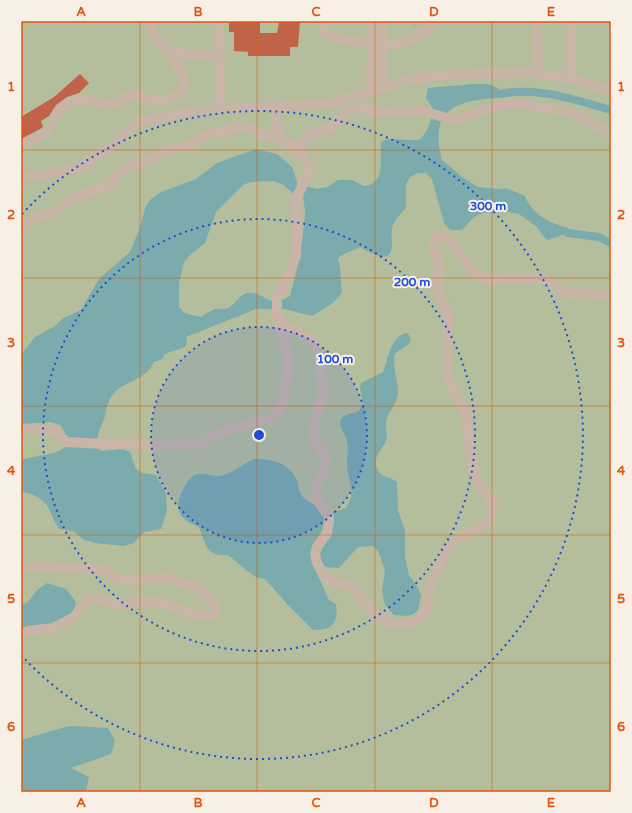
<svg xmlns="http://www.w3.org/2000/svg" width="632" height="813" font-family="'Varela Round',sans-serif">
	<rect width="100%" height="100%" fill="#f0e6db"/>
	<rect fill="#b4be9c" x="21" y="21" width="590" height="771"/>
	<g fill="#7babac">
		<path d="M 474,84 L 488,84 L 498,88 L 500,94 L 497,98 C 454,101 429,110 442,160 L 462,177 L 478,187 L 499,189 L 506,188 L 525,196 C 532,215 550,223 568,228 L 568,233 L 548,240 L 543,236 L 537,227 L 519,214 L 508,212 L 483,213 L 474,217 L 462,230 L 450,230 L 444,223 L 432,179 L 426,173 L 418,173 L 410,177 L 406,184 L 406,208 C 401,214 393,220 392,229 C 391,234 392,239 392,245 C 391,267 370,252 360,247 L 340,256 L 338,260 C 342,270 340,281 342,292 C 335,304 323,309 312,316 L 284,309 L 256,309 L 186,337 L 187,343 L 185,347 C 178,350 170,351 164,355 L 163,359 L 154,362 C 147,379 128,380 116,391 C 108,399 107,406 105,416 C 102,427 92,439 101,451 L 123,449 L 130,452 L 136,469 L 143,473 L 156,475 L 166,493 L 167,510 L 161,529 L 145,532 L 139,537 L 134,543 L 124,546 L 95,543 L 83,539 L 73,531 L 59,529 C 54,522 52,514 48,507 C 42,497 31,494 21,491 L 21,460 C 37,455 52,456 66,447 L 65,432 L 60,425 L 50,422 L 21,424 L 21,355 L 35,337 L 55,326 L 63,318 L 81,310 L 99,279 L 130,252 L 139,230 L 146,206 L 151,199 L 161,192 L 196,179 L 217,163 L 256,149 L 277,154 L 292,167 L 299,188 L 295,195 L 282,184 L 272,181 L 250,182 L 243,185 L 216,212 L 205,243 L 191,254 L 184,262 L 179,283 L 179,307 L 185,313 L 201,317 C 205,314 210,311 215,309 C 220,308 225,310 230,307 C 236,303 239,295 247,293 C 263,290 268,310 290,296 C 298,268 303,242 305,213 C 305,202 301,198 305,186 L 317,189 L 327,187 L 338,180 L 352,180 L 364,186 C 387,184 379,157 381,142 C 394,135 408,143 421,139 L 427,130 L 434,110 L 426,98 L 428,88 Z"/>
		<path d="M 407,333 C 418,344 402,346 395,354 C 392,367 398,380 398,394 C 397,405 387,412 386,422 C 385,427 387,432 387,437 C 385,450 372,452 377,469 C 380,477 391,477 397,482 L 398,510 L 405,531 L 405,557 L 409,575 L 419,590 L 421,596 L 418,610 L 414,614 L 407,616 L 394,615 L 385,605 L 382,591 L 385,570 L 378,551 L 373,546 L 358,547 L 339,568 L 324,567 C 313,551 326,527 333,512 L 346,508 C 358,489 347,482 347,463 C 347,455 349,449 347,441 C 346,434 337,426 341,419 C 344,414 353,413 358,412 L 363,405 L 360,387 L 361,383 L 383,372 C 389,358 390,336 407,333 Z"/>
		<path d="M 255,459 C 271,459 291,463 297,481 C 299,488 299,493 304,498 C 307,501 311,503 315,505 C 320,509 323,515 327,520 L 314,567 L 329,600 L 336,604 C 339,623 332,630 313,630 L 288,605 L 265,579 L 256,577 L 246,570 L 228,555 C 205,557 206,544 199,527 C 193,524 187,522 183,518 C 172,507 183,485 192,477 C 201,470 210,477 219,476 C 233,474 243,463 255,459 Z"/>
		<path d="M 47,583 L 66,589 L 76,602 C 73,625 39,626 21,629 L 21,604 L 27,603 L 38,589 Z"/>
		<path d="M 69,726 L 108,728 L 115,741 L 111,754 L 71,768 L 89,777 L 86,792 L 21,792 L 21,740 Z"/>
	</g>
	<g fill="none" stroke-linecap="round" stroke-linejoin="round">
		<g stroke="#7babac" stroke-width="8">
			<path d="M 500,94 C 537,86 575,100 611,110"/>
			<path d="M 568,233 L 599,237 L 611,243"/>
		</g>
	</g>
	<g fill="#c06349">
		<path d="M 229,21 L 260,21 L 260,33 L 277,33 L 279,21 L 300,21 L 298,47 L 290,47 L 290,56 L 248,56 L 248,52 L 234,51 L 234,32 L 229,32 Z"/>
		<path d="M 80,74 L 89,83 L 79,93 L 67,97 L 56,105 L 49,116 L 41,121 L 43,126 L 42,128 L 21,139 L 21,117 L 54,97 Z"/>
	</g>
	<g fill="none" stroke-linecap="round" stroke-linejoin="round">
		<path stroke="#b39f92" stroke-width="1.5" stroke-dasharray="2 2" stroke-linecap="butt" d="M 411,21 L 416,28"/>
		<g stroke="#c8b5a7" stroke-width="10">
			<path d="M 149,21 C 152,35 161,48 174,54"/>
			<path d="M 219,21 L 220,109"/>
			<path d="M 324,21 L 325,33 C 335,41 342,39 354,41 C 399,48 402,48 439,21"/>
			<path d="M 537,21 L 538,74"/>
			<path d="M 571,21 L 571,79"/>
			<path d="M 383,88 L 383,21"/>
			<path d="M 371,92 L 372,21"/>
			<path d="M 21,146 L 47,133 C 57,117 56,107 76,100 C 89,97 97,105 109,105 C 118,105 123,97 131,95 C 138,94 145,99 152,100 C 164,102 185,97 184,81 C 184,71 175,65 173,57 L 177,52 L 187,54 L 219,55"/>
			<path d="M 298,150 L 308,135 L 332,128 L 350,110 L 358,108 L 389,112 L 420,110 L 446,118 L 456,119 L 504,104 L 527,104 L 536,107 L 565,111 L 586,119 L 596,127 L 611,133"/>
			<path d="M 21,176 L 44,175 L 81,167 L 110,147 L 139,122 L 203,110 L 330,104 L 408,79 L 446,75 L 531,73 L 576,79 L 611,91"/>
			<path d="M 21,228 L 35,218 L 56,211 L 72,199 L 109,185 L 125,167 L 153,159 L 166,151 L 185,146 L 214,132 L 222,132 L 239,126 L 247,126 L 260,134 L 273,136 L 277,132 L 275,107"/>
			<path d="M 279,320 L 285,326 L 311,338 L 319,355 L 323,396 L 313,429 L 314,439 L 326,459 L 326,465 L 316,490 L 316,498 L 329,517 L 329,522 L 327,533 L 317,547 L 315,554 L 317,563 L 326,578 L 335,583 L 347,585 L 354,588 L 370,610 L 379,617 L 387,622 L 396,624 L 413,623 L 420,619 L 425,612 L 431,586 L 445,552 L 454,542 L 487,522 L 492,516 L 493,507 L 491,500 L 476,480 L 469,444 L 466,410 L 454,394 L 446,370 L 448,314 L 438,295 L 437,284 L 439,266 L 433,244 L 435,237 L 441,235 L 447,238 L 471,269 L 487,280 L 538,278 L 548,281 L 567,294 L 587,293 L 611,295"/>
			<path d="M 21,429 L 54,430 L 66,442 L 105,444 L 134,443 L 156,446 L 189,445 L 202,443 L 211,437 L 234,428 L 271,418 L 278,412 L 282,404 L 288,373 L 288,353 L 277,314 L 277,296 L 287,280 L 296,255 L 297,197 L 309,172 L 307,163 L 301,154 L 293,146 L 283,141 L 277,132"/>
			<path d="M 21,566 L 94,569 L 108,572 L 116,578 L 124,580 L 164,578 L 200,588 L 210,598 L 214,605 L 215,611 L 212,615 C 192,618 174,605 155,602 C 143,600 130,606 116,604 C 106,603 100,596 90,598 L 73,618 L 53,628 L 28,631 L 21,635"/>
		</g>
	</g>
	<path fill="none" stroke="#df570d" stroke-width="1" stroke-opacity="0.55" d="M 140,21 L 140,792M 257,21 L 257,792M 375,21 L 375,792M 492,21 L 492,792M 21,150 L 611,150M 21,278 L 611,278M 21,406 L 611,406M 21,535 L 611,535M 21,663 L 611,663"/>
	<circle cx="259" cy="435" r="108" fill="#1d4ed8" fill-opacity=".12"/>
	<g fill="none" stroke="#1d4ed8" stroke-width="2" stroke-dasharray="2 4">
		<circle cx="259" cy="435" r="108"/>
		<circle cx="259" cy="435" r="216"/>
		<path d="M22 214A324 324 0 1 1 22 656"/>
	</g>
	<circle cx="259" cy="435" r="6" fill="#1d4ed8" stroke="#f8f0e7" stroke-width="2"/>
	<g font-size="12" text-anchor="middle" font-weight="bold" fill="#1d4ed8" stroke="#f8f0e7" stroke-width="4" stroke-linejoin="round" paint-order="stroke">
		<text x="488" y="210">300 m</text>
		<text x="412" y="286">200 m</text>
		<text x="335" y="363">100 m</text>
	</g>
	<rect width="632" height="813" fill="none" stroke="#f8f0e7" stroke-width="44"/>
	<rect x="22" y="22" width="588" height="769" fill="none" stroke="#df570d" stroke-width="1.5"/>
	<g font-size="13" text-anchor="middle" font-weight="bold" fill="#df570d">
		<text x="81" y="16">A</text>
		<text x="198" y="16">B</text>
		<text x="316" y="16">C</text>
		<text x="434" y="16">D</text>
		<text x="551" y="16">E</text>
		<text x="11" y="91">1</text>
		<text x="621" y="91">1</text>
		<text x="11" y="219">2</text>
		<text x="621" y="219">2</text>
		<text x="11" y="347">3</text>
		<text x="621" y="347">3</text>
		<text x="11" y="475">4</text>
		<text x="621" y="475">4</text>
		<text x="11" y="603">5</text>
		<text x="621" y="603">5</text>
		<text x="11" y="731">6</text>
		<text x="621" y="731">6</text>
		<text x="81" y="807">A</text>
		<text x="198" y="807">B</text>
		<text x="316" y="807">C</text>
		<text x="434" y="807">D</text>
		<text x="551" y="807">E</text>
	</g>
</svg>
